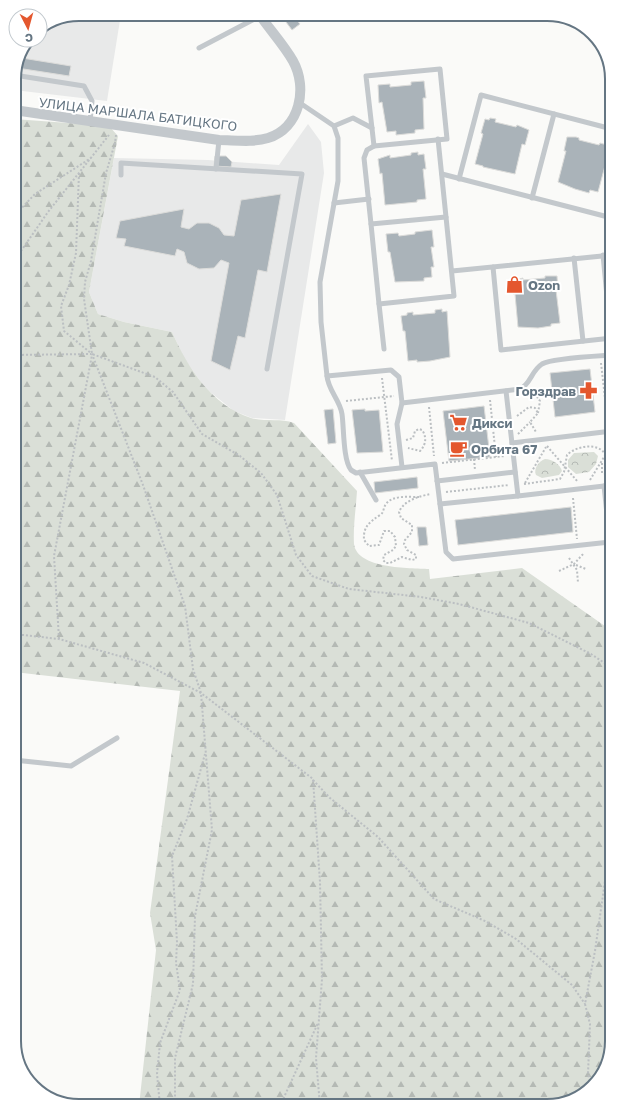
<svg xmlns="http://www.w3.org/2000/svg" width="626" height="1120" font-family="'Golos Text',sans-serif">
	<defs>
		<pattern id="forest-firs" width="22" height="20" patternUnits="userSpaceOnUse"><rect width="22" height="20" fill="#dadfd7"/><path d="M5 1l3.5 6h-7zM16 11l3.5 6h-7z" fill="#b4b9b4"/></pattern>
		<pattern id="park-crowns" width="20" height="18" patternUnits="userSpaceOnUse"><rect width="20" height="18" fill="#dadfd7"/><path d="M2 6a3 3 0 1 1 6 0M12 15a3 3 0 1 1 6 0" fill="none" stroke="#b4b9b4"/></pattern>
	</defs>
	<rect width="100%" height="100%" fill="#fafaf8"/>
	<g fill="#e8e9e9">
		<path d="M 79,14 L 121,14 L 107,101 L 14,90 L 14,75 L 30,40 L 40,40 L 40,30 Z"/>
		<path d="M 308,124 L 321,142 L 324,173 L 285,420 L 252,418 L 234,411 L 205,388 L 184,358 L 172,332 L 124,322 L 98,314 L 89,292 L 114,158 L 208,160 L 279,165 Z"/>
	</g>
	<path fill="url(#forest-firs)" d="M 14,119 L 109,126 L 118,136 L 89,292 L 98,314 L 124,322 L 172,332 C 188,368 211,405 251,418 C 265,422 280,418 294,423 L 357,491 C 356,508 353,527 354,544 C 357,569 410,568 429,569 L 430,579 L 522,568 L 612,631 L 612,1041 L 601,1077 L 575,1099 L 547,1106 L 139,1106 L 156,950 L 150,913 L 180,691 L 14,672 Z"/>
	<g fill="url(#park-crowns)">
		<path d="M 594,452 L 598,456 L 596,464 L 589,472 L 576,474 L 568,467 L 568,460 L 574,453 Z"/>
		<path d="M 545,459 C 552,459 560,464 562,471 L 559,475 L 542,478 L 536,475 C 533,469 539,461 545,459 Z"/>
	</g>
	<g fill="#aab3b9" stroke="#dcdcda">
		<path d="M 280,14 L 292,14 L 300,24 L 292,30 Z"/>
		<path d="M 22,58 L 71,66 L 69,76 L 17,68 Z"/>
		<path d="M 424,81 L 426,98 L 423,98 L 424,129 L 415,130 L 415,133 L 396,135 L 396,131 L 387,132 L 382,102 L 379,103 L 378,85 L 390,84 L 390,87 L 411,85 L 411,82 Z"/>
		<path d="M 490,118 L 496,119 L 495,122 L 516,127 L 517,125 L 529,130 L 525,145 L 522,144 L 515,174 L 483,167 L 483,166 L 475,164 L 483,134 L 481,133 L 485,119 L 489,120 Z"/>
		<path d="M 567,137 L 576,137 L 579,138 L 579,140 L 599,145 L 600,143 L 607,145 L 606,147 L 612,149 L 608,162 L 606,162 L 598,192 L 590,190 L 589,193 L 575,189 L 558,182 L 566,151 L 564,151 Z"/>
		<path d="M 418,152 L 418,155 L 424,154 L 426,169 L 423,169 L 426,199 L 417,200 L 417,202 L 385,205 L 382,173 L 380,174 L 378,159 L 390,155 L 390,158 L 411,155 L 411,153 Z"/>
		<path d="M 215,156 L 226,156 L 232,162 L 231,167 L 214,166 Z"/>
		<path d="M 281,194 L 267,272 L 258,270 L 245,338 L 238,336 L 230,370 L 211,361 L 229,263 L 221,260 L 214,268 L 199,269 L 187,263 L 184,252 L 177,249 L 175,256 L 124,246 L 126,239 L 116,238 L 120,221 L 184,209 L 181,227 L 189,229 L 197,223 L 209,223 L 219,228 L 224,235 L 234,236 L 241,200 Z"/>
		<path d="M 432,230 L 434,247 L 431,247 L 434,267 L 431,267 L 432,277 L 424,278 L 424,281 L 395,282 L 390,252 L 388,252 L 386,234 L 398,233 L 399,236 L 415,234 L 415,232 Z"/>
		<path d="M 545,276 L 557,276 L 558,290 L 556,290 L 560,323 L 551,324 L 551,326 L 538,328 L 518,327 L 515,294 L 513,294 L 511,281 L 523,278 L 523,280 L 545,278 Z"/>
		<path d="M 442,309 L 442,312 L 447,311 L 450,357 L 430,361 L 417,362 L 417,360 L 408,361 L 405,331 L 403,331 L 401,316 L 407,315 L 407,313 L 413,312 L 413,315 L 435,313 L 435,310 Z"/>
		<path d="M 590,369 L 595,412 L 555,417 L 550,373 Z"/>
		<path d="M 484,406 L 490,457 L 449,461 L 443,411 Z"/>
		<path d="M 333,409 L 336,443 L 328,444 L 324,410 Z"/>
		<path d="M 365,409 L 365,411 L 379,410 L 383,452 L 357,453 L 352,410 Z"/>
		<path d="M 417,477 L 418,488 L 375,493 L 374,482 Z"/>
		<path d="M 571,507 L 573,532 L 458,545 L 455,520 Z"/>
		<path d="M 417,527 L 426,527 L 428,545 L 419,546 Z"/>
	</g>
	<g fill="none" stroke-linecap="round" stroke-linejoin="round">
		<g stroke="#bbbfc2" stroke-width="2" stroke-dasharray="2 2" stroke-linecap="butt">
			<path d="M 116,135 L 115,143 L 106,173 L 91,261 L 85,282 L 84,299 L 92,354 L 155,377 L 173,392 L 202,434 L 240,456 L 261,473 L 277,495 L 296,555 L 312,576 L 349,589 L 421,597 L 459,604 L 529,623 L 591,654 L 612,668"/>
			<path d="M 79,173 L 76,253 L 69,285 L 61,306 L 64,331 L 92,354 L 143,485 L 185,606 L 193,669 L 201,693 L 212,830 L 195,916 L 193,984 L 175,1058 L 175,1106"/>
			<path d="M 14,216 L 35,194 L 91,158"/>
			<path d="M 14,261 L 48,212 L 109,135"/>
			<path d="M 14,355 L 91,354"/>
			<path d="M 601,363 L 608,424"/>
			<path d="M 382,378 L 392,461"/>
			<path d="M 532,390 L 540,401 L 538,413"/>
			<path d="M 605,395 L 612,391"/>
			<path d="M 490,400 L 496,457"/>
			<path d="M 346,401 L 394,396"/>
			<path d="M 429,407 L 434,456"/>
			<path d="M 517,416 L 529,407 L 535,408 L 538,413 L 530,422 L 536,432"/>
			<path d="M 518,434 L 530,422"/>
			<path d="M 406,440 L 413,438 L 415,431 L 419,429 L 422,430 C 427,437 426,445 420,451 L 408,448"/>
			<path d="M 547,446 L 578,482"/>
			<path d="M 474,459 L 475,470"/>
			<path d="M 442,463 L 505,456"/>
			<path d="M 602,463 L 602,473 L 612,475"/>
			<path d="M 590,480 L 612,444"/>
			<path d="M 525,483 L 546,447"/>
			<path d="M 524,484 L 560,479 L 564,472 L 567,455 C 576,446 598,442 605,454"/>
			<path d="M 446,492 L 509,485"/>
			<path d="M 419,497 C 409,497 392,495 386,504 C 383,508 384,513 380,515 C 370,522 363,526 364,540 L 369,546 L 379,545 L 384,531 L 390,531 L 395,537 L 396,546 L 393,550 L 384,555 L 383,560 L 386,563 L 390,563 L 402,557 L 412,560 L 416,559 L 416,555 L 407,550 L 404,544 L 405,540 L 412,532 L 412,525 L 401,518 L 399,512 C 404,500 420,496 431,494"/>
			<path d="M 573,498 L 577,539"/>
			<path d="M 569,558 L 577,570 L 578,583"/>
			<path d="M 576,565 L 586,569"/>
			<path d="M 559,571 L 574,564 L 584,553"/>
			<path d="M 14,634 L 59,639 L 144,663 L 201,693 L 313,779 L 320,882 L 322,979 L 316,1058 L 320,1106"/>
			<path d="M 59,639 L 54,556 L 92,355"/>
			<path d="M 313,780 L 330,798 L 378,837 L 434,899 L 485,921 L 516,939 L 572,985 L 585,1004"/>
			<path d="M 591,1085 L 588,1074 L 590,1024 L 585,1004 L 595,951 L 606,874 L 605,844 L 612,810"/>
			<path d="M 160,1106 L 157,1074 L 160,1043 L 180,990 L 176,963 L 177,942 L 172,856 L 187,819 L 205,754"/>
			<path d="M 280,1106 L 318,1023"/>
		</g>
		<g stroke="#c3c8cc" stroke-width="5">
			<path d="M 199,48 L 260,16"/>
			<path d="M 440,69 L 447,139 L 374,146 L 366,76 Z"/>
			<path d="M 14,75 L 84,86 L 92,101 L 90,121"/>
			<path d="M 300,103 L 334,126 L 338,138 L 338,181 L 320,282 L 321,322 L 327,376 L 391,370 L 399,377 L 402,403 L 520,389 C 531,384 531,371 542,364 C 552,358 598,356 612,355"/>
			<path d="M 334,126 L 353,118 L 372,128"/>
			<path d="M 374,146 L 367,150 L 364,158 L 371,224 L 446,217 L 438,139"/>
			<path d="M 216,169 L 219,140"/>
			<path d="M 442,174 L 612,218"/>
			<path d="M 121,175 L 121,163 L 302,174 L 267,369"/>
			<path d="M 459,179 L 481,95 L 612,129"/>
			<path d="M 532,198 L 554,114"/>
			<path d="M 334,203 L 369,199"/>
			<path d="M 610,218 L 612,208"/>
			<path d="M 371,224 L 379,304 L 454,296 L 446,217"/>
			<path d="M 603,255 L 611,338"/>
			<path d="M 574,258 L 583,341"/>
			<path d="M 493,267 L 501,350 L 612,338"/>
			<path d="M 452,271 L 612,255"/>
			<path d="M 379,304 L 384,349"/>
			<path d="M 327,376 C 328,390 340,400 342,414 C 344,428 343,460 351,470 L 356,473 L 435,464 L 446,552 L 453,559 L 610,542 L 604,486 L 612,485"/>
			<path d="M 506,391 L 518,496 L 604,486"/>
			<path d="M 402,403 L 397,424 L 402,467"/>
			<path d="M 512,443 L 612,431"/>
			<path d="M 360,472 L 376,500"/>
			<path d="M 437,481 L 515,472"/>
			<path d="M 440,504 L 518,496"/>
			<path d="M 610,542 L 612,560"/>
			<path d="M 14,760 L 71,766 L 117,738"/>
		</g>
		<path stroke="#c3c8cc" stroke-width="10" d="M 14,110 L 219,140 C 234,140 252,143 268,138 C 300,128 308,88 293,61 C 284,45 270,30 259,14"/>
	</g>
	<defs>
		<symbol id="shop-bare" viewBox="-9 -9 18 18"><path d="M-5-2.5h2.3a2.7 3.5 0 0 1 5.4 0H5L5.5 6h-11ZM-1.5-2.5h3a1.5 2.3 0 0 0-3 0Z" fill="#e4572e" stroke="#fff" stroke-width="2.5" paint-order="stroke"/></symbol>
		<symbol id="pharmacy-bare" viewBox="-9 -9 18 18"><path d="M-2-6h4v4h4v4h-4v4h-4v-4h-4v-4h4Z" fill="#e4572e" stroke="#fff" stroke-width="2.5" paint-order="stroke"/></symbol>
		<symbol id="supermarket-bare" viewBox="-9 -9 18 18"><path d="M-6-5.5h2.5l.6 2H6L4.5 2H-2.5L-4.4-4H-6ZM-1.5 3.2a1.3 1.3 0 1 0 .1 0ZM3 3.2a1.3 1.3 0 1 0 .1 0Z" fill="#e4572e" stroke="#fff" stroke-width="2.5" paint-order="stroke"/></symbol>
		<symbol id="cafe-bare" viewBox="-9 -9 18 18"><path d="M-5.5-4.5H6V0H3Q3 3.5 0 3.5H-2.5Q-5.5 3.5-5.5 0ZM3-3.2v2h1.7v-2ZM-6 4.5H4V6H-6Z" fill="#e4572e" stroke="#fff" stroke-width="2.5" paint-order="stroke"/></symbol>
	</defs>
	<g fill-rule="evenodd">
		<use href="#shop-bare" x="502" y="272" width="25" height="25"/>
		<use href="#pharmacy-bare" x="576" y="378" width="25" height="25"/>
		<use href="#supermarket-bare" x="446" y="410" width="25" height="25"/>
		<use href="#cafe-bare" x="446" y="436" width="25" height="25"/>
	</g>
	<g text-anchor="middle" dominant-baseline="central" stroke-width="4" stroke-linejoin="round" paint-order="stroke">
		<g font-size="13" fill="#657683" stroke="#fff">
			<text transform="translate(138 114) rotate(7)">УЛИЦА МАРШАЛА БАТИЦКОГО</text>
		</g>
		<g font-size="13" font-weight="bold" fill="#657683" stroke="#fff" text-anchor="start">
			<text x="528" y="285">Ozon</text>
			<text x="576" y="391" text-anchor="end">Горздрав</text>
			<text x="472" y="423">Дикси</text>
			<text x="471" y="449">Орбита 67</text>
		</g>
	</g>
	<path d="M0 0H626V1120H0ZM79 21H547A58 58 0 0 1 605 79V1041A58 58 0 0 1 547 1099H79A58 58 0 0 1 21 1041V79A58 58 0 0 1 79 21Z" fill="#fff" fill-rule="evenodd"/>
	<path fill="none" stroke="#657683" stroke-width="2" d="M79 21H547A58 58 0 0 1 605 79V1041A58 58 0 0 1 547 1099H79A58 58 0 0 1 21 1041V79A58 58 0 0 1 79 21Z"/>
	<g transform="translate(28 28) rotate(174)"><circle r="19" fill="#ffffff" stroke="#c1c8cd"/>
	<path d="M0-3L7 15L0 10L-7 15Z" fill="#e4572e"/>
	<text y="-6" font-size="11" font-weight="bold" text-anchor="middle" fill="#657683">С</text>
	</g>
</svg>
